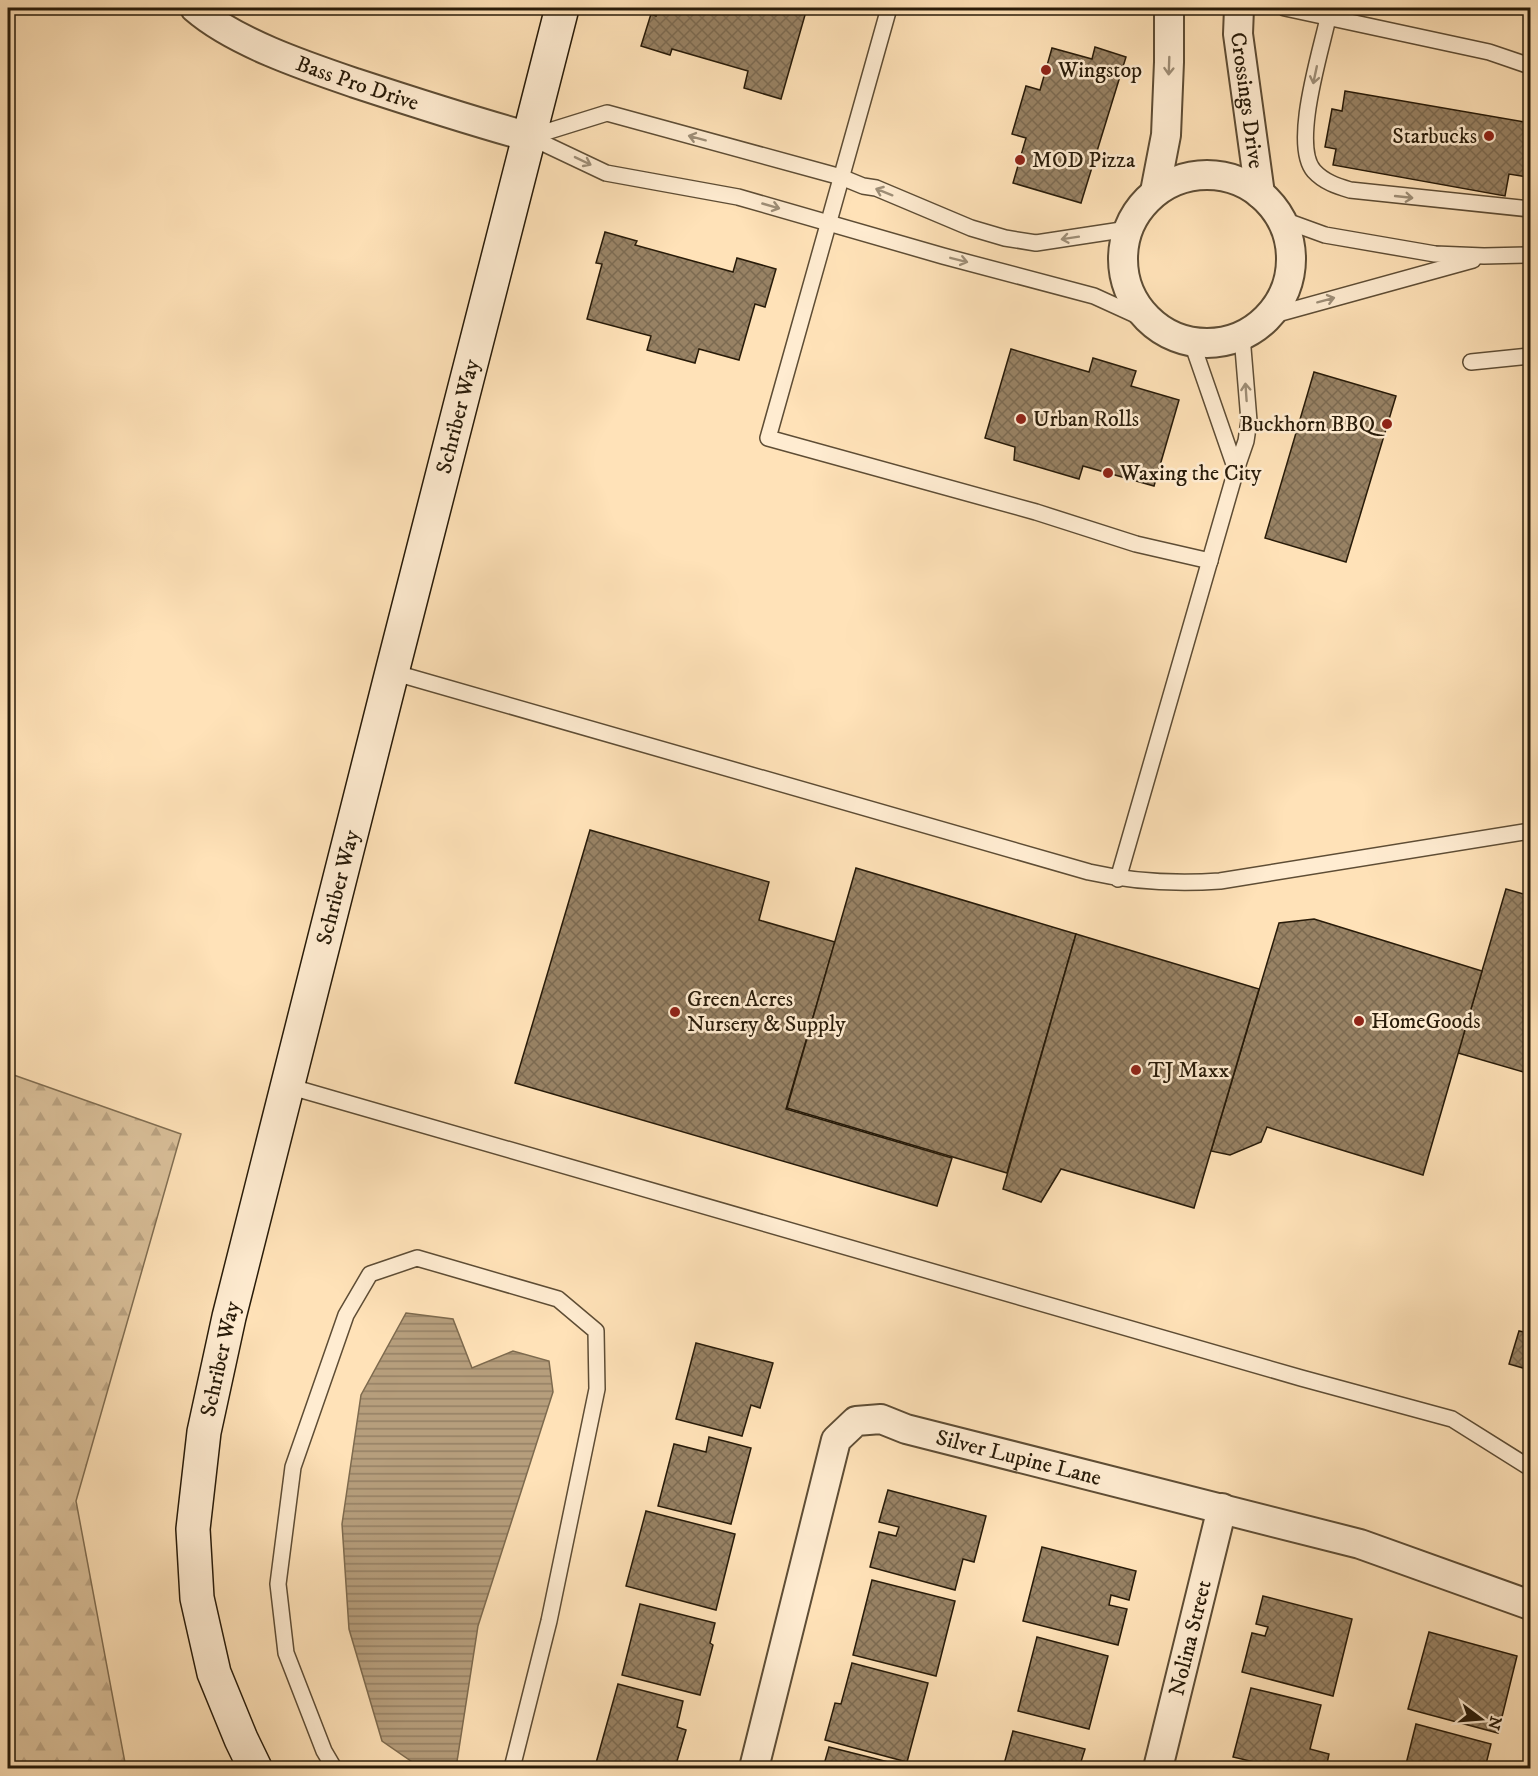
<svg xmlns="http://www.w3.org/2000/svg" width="1538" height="1776" font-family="'IM FELL DW Pica',serif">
	<defs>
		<pattern id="forest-firs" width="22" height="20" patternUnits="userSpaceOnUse" patternTransform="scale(1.5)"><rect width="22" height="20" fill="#dac09a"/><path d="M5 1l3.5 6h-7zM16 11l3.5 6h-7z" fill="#bba483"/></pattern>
		<pattern id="water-rules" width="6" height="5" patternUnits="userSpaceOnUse" patternTransform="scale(1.5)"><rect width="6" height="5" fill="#b69e7c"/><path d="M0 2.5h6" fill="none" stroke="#948064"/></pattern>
		<pattern id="building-cross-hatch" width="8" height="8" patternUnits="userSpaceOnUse" patternTransform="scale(1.5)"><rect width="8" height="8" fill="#988264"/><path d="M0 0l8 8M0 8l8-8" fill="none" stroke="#7c6a51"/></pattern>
	</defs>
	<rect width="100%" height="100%" fill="#ffe2b8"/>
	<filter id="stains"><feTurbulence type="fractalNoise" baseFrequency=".00333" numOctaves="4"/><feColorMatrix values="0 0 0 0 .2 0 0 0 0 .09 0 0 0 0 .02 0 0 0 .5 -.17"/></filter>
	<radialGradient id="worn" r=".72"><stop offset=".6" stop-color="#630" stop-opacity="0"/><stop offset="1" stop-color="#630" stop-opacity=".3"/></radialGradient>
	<path fill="url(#forest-firs)" stroke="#816e52" stroke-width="1.5" d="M 8,1073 L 181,1134 L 76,1501 L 126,1768 L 8,1768 Z"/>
	<path fill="url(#water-rules)" stroke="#7d6a4e" stroke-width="1.5" d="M 406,1313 L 453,1319 L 472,1368 L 513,1351 L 549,1361 L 553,1392 L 478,1626 L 456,1768 L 421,1768 L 382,1741 L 349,1629 L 342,1524 L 361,1395 Z"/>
	<g fill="url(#building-cross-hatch)" stroke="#281b09" stroke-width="1.5">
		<path d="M 658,8 L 807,8 L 781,99 L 744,88 L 748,71 L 672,49 L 670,55 L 641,46 L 651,14 L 656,16 Z"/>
		<path d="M 1095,47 L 1126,57 L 1081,203 L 1013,183 L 1026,138 L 1012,134 L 1026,86 L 1040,90 L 1052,48 L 1092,59 Z"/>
		<path d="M 1345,91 L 1530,123 L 1530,166 L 1528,177 L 1509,174 L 1505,196 L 1333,165 L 1336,149 L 1325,147 L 1332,109 L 1342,111 Z"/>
		<path d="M 605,232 L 637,241 L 635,245 L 733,272 L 737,258 L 776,269 L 765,307 L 755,304 L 739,360 L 699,349 L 695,363 L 647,350 L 651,336 L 587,319 L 602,264 L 596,263 Z"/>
		<path d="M 1011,349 L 1089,372 L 1093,358 L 1136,371 L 1131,386 L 1179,400 L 1154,486 L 1083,466 L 1079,479 L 1014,460 L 1015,447 L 985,438 Z"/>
		<path d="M 1314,372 L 1396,396 L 1346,562 L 1265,538 Z"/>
		<path d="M 590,830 L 769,882 L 759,920 L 835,942 L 786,1109 L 952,1158 L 937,1206 L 515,1083 Z"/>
		<path d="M 856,868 L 1076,934 L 1007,1173 L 787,1108 Z"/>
		<path d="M 1506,889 L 1530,896 L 1530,1074 L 1458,1053 Z"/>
		<path d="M 1314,919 L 1482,971 L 1423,1175 L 1267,1127 L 1261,1142 L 1230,1155 L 1211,1151 L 1279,923 Z"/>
		<path d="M 1076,934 L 1259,989 L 1194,1208 L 1061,1169 L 1041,1202 L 1003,1189 Z"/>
		<path d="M 1530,1325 L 1530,1370 L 1509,1364 L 1519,1331 L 1528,1333 Z"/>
		<path d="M 696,1343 L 773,1363 L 760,1408 L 751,1405 L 742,1436 L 676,1419 Z"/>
		<path d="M 709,1437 L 751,1448 L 731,1524 L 658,1506 L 674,1444 L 706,1452 Z"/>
		<path d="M 888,1490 L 986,1516 L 974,1562 L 963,1559 L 955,1590 L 870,1567 L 879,1532 L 896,1536 L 899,1527 L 879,1522 Z"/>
		<path d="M 646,1511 L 735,1534 L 716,1610 L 626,1586 Z"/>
		<path d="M 1042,1547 L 1136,1571 L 1129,1600 L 1111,1595 L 1109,1605 L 1127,1609 L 1118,1645 L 1023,1621 Z"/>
		<path d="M 872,1580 L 955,1601 L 936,1676 L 853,1655 Z"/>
		<path d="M 1263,1596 L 1352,1619 L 1333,1696 L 1242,1672 L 1252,1633 L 1265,1636 L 1268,1627 L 1256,1624 Z"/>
		<path d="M 640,1604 L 715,1623 L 710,1643 L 713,1645 L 700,1695 L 622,1675 Z"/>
		<path d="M 1429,1632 L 1517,1656 L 1498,1733 L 1408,1709 Z"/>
		<path d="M 1037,1637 L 1108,1656 L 1089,1729 L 1018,1711 Z"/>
		<path d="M 852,1663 L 928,1683 L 907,1762 L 825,1740 L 835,1703 L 841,1704 Z"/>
		<path d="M 618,1684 L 683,1701 L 677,1727 L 686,1730 L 675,1768 L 615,1768 L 596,1763 Z"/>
		<path d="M 1251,1688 L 1321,1705 L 1310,1749 L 1329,1754 L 1326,1768 L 1279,1768 L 1233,1757 Z"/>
		<path d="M 1416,1724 L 1491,1744 L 1485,1768 L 1405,1768 Z"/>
		<path d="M 1013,1731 L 1085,1749 L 1079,1768 L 1003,1768 Z"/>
		<path d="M 829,1747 L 912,1768 L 823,1768 Z"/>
	</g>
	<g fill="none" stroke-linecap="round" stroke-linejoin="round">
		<defs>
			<g id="lane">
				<path d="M 889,8 L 768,438 L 1036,512 L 1136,544 L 1210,561"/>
				<path d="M 1285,8 L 1489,52 L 1530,66"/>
				<path d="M 1328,18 C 1321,51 1291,145 1314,171 C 1324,182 1337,186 1350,190 L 1530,209"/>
				<path d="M 530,137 L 606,173 L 738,197 L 943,256 L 1094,296 L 1151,322"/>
				<path d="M 530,137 L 607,113 L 841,177 L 863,186 L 876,188 L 971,228 L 1005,238 L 1036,243 L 1128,229"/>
				<path d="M 1281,219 L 1325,235 L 1435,254 L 1484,256 L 1530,255"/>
				<path d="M 1270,316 L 1473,260"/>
				<path d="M 1192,343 L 1236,470"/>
				<path d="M 1471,362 L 1530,356"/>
				<path d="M 392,672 L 1089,872 C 1133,882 1175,884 1220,881 L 1530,831"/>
				<path d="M 1118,879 L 1236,470 L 1246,441 L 1249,421 L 1242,336"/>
				<path d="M 288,1086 L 1301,1378 L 1452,1419 L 1530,1468"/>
				<path d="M 334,1768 L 324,1751 L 286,1653 L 278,1584 L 293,1467 L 346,1315 L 370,1274 L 417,1258 L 558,1299 L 596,1331 L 597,1389 L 549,1621 L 512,1768"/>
			</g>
			<g id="street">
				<path id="s1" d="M 195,8 C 234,42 305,66 355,83 C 413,102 471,121 530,137"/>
				<path id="s2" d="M 1239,8 L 1238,34 L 1260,194"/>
				<circle cx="1207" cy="259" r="84"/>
				<path d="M 1155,192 L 1166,135 L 1169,62 L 1169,8"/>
				<path id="s3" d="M 754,1768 L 836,1440 L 856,1421 L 881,1419 L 906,1429 L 1360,1544 L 1530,1605"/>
				<path id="s4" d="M 1158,1768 L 1222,1508"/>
			</g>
			<g id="secondary">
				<path id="s5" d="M 255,1768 L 241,1739 L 214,1673 L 197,1598 L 193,1529 L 204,1432 L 229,1317 L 392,672 L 562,8"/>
			</g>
		</defs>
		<use href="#lane" stroke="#5e4d35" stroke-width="18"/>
		<use href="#street" stroke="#5e4d35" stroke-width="32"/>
		<use href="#secondary" stroke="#281b09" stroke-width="36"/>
		<use href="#lane" stroke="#ffecd1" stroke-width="15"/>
		<use href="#street" stroke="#ffecd1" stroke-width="28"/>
		<use href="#secondary" stroke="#ffecd1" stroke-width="33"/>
	</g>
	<defs><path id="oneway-shaft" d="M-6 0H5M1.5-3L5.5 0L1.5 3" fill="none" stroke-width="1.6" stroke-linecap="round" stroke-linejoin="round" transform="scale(1.5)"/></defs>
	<g stroke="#9e8e77">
		<use href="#oneway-shaft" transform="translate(1169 66) rotate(92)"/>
		<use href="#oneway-shaft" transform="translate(1315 75) rotate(102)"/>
		<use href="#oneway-shaft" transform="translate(697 138) rotate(-165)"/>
		<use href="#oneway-shaft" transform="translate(583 161) rotate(26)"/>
		<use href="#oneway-shaft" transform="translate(884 192) rotate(-158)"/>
		<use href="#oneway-shaft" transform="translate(1404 197) rotate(6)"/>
		<use href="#oneway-shaft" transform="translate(771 206) rotate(16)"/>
		<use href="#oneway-shaft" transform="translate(1070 238) rotate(171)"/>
		<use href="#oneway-shaft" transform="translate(959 260) rotate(14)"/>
		<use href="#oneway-shaft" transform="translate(1326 300) rotate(-15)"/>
		<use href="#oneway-shaft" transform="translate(1246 392) rotate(-94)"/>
	</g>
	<g fill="#8f2418" stroke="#ffecd1" stroke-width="2">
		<circle cx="1046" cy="70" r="6"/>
		<circle cx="1489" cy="136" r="6"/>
		<circle cx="1020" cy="160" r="6"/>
		<circle cx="1021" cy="419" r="6"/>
		<circle cx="1387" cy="424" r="6"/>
		<circle cx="1108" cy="473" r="6"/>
		<circle cx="675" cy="1012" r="6"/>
		<circle cx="1359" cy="1021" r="6"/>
		<circle cx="1136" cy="1070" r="6"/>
	</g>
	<g text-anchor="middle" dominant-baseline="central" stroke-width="5" stroke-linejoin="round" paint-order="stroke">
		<g font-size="22" fill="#281b09" stroke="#ffecd1" text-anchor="start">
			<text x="1058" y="70">Wingstop</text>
			<text x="1477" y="136" text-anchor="end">Starbucks</text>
			<text x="1032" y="160">MOD Pizza</text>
			<text x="1033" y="419">Urban Rolls</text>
			<text x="1375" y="424" text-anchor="end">Buckhorn BBQ</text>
			<text x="1120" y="473">Waxing the City</text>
			<text x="687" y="999">Green Acres<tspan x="687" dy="25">Nursery &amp; Supply</tspan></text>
			<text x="1371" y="1021">HomeGoods</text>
			<text x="1148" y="1070">TJ Maxx</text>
		</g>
		<g font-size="22" fill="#281b09" stroke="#ffecd1">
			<text stroke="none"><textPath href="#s1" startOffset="180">Bass Pro Drive</textPath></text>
			<text stroke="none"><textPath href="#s2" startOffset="93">Crossings Drive</textPath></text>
			<text stroke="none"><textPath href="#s5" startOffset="1394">Schriber Way</textPath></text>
			<text stroke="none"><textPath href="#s5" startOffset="908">Schriber Way</textPath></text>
			<text stroke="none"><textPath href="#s5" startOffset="422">Schriber Way</textPath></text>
			<text stroke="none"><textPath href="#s3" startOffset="534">Silver Lupine Lane</textPath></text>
			<text stroke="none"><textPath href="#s4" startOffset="134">Nolina Street</textPath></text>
		</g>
	</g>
	<rect width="1538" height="1776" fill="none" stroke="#ffe2b8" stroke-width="30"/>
	<rect x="9" y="9" width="1520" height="1758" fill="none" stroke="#281b09" stroke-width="3"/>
	<rect x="15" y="15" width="1508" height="1746" fill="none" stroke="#281b09" stroke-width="1.5"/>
	<g transform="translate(1481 1719) rotate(106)" stroke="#ffecd1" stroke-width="4.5" paint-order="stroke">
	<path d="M0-4.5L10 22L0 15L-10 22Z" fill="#281b09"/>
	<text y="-9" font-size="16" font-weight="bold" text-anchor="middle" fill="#281b09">N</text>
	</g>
	<rect width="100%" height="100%" filter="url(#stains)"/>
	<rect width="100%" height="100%" fill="url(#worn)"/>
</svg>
